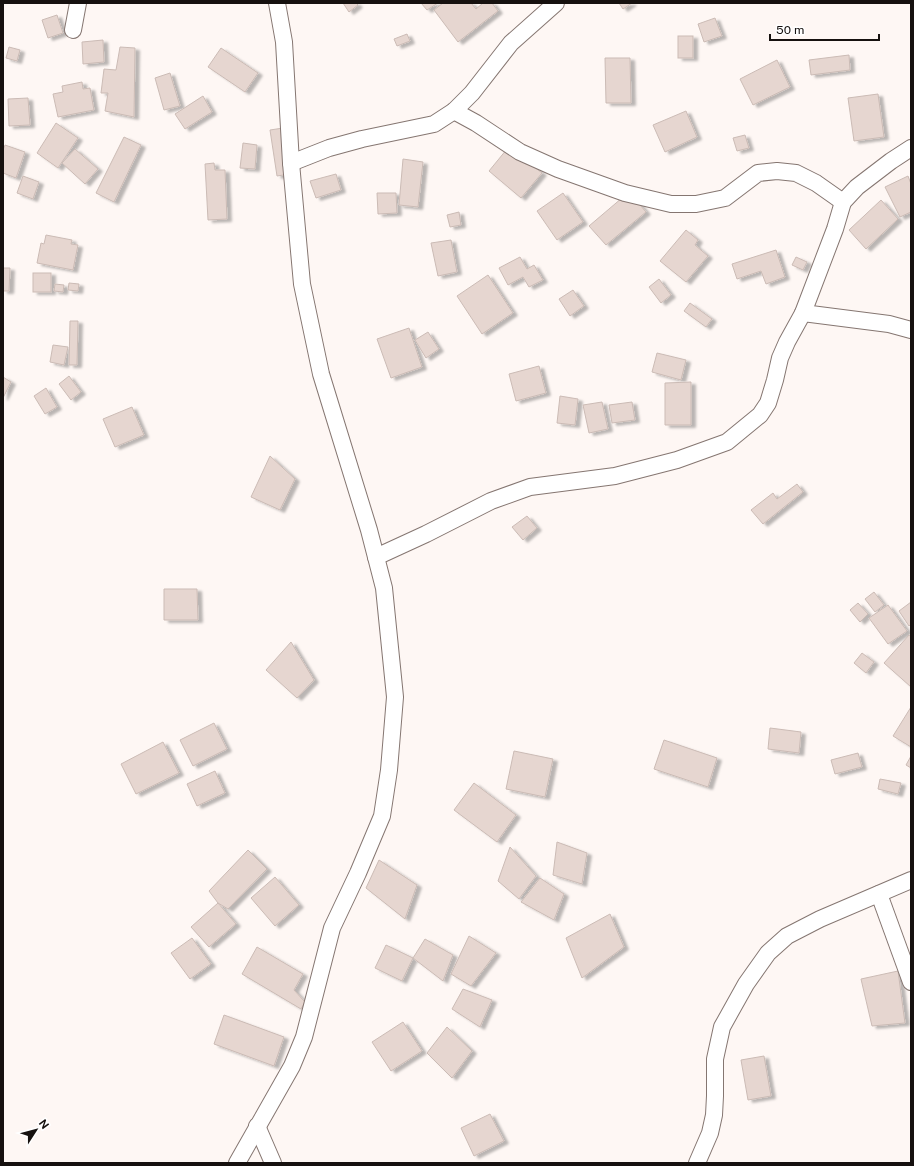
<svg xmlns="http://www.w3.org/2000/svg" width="914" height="1166" font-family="'Public Sans',sans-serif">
	<defs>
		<filter id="shadow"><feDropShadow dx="4.5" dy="2.5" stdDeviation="1" flood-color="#0004"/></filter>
	</defs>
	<rect width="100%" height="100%" fill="#fef7f4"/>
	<g fill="#e6d6d0" stroke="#cbbbb5" filter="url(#shadow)">
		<path d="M 343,3 L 356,3 L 358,5 L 349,12 Z"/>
		<path d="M 421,3 L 438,3 L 427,10 Z"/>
		<path d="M 443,3 L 471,3 L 476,9 L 483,3 L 492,3 L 498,11 L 458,42 L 434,10 Z"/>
		<path d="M 619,3 L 632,3 L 623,9 Z"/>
		<path d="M 57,15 L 63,33 L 48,38 L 42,20 Z"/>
		<path d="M 715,18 L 722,36 L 704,42 L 698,24 Z"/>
		<path d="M 407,34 L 410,41 L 397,46 L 394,39 Z"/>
		<rect x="678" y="36" width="15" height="22"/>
		<path d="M 103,40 L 104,62 L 83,64 L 82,42 Z"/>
		<path d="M 9,47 L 20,50 L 17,61 L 6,58 Z"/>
		<path d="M 120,47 L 135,48 L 134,117 L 105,111 L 108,93 L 101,93 L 104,69 L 116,70 Z"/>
		<path d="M 221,48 L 258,73 L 245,92 L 208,67 Z"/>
		<path d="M 849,55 L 850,70 L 811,75 L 809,60 Z"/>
		<path d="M 605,58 L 630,58 L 631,103 L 606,103 Z"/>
		<path d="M 777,60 L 790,87 L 753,105 L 740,79 Z"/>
		<path d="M 170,73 L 180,106 L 164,110 L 155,78 Z"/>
		<path d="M 82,82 L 83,89 L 90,88 L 94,110 L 58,117 L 53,94 L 63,92 L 62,86 Z"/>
		<path d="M 878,94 L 884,137 L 854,141 L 848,98 Z"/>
		<path d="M 203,96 L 212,112 L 185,129 L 175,114 Z"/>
		<path d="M 28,98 L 30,125 L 9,126 L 8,99 Z"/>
		<path d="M 686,111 L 697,137 L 665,152 L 653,125 Z"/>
		<path d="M 56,123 L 78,138 L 58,168 L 37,153 Z"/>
		<path d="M 283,128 L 290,174 L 277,176 L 270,130 Z"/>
		<path d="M 745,135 L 749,148 L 737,151 L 733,138 Z"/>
		<path d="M 124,137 L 141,145 L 114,202 L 96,193 Z"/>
		<path d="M 243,143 L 257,145 L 255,169 L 240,168 Z"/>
		<path d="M 5,145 L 25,152 L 16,178 L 3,173 L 3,150 Z"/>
		<path d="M 75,149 L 98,169 L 85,184 L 62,163 Z"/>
		<path d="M 507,149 L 519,155 L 542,173 L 521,198 L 489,171 Z"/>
		<path d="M 403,159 L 423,162 L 418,207 L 399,205 Z"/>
		<path d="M 214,163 L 215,170 L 225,170 L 227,219 L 208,220 L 205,164 Z"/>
		<path d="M 336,174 L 341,190 L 316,198 L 310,181 Z"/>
		<path d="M 23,176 L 39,182 L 33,199 L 17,193 Z"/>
		<path d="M 908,176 L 911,184 L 911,212 L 900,217 L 885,187 Z"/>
		<path d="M 629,192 L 646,212 L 606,245 L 589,226 Z"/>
		<path d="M 377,193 L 396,193 L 397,213 L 378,214 Z"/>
		<path d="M 563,193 L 583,222 L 557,240 L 537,211 Z"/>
		<path d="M 881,200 L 898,219 L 866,249 L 849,230 Z"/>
		<path d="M 459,212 L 461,225 L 450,227 L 447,215 Z"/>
		<path d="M 686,230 L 698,240 L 695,245 L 708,256 L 686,282 L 660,261 Z"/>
		<path d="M 46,235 L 72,240 L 71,244 L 78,245 L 73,270 L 37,263 L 41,243 L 44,244 Z"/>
		<path d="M 451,240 L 457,272 L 438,276 L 431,243 Z"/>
		<path d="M 776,250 L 785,277 L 766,284 L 761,271 L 737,279 L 732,264 Z"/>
		<path d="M 520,257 L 527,269 L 534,265 L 543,280 L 529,287 L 523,277 L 508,285 L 499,268 Z"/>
		<path d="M 796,257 L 807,262 L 803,270 L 792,265 Z"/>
		<path d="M 3,268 L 10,268 L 9,291 L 3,291 Z"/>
		<rect x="33" y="273" width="18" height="19"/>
		<path d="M 488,275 L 513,313 L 482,334 L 457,296 Z"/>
		<path d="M 659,279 L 671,295 L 661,303 L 649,287 Z"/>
		<path d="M 69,283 L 79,284 L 78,291 L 68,290 Z"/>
		<path d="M 55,284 L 64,285 L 63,292 L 54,291 Z"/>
		<path d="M 573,290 L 584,306 L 570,316 L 559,299 Z"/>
		<path d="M 690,303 L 712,319 L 706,327 L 684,311 Z"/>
		<path d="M 70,321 L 78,321 L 77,365 L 69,365 Z"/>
		<path d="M 409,328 L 422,367 L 391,378 L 377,339 Z"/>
		<path d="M 428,332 L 439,349 L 426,358 L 415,340 Z"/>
		<path d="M 53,345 L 68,347 L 64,365 L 50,362 Z"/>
		<path d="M 657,353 L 686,360 L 681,380 L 652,372 Z"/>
		<path d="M 539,366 L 546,393 L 516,401 L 509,374 Z"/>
		<path d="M 69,376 L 81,392 L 71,400 L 59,384 Z"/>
		<path d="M 3,377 L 11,382 L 3,398 Z"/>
		<path d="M 691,382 L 691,425 L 665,425 L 665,383 Z"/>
		<path d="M 46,388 L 57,407 L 45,414 L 34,396 Z"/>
		<path d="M 560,396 L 578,399 L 575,425 L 557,423 Z"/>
		<path d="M 602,402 L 608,429 L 589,433 L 583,405 Z"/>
		<path d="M 632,402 L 635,420 L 612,423 L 609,405 Z"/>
		<path d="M 132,407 L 144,435 L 115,447 L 103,419 Z"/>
		<path d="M 270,456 L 295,479 L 280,510 L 251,497 Z"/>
		<path d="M 797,484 L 803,492 L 763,524 L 751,510 L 773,493 L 777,499 Z"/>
		<path d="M 527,516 L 537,528 L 523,540 L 512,527 Z"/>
		<path d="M 164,589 L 197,589 L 198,620 L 164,620 Z"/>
		<path d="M 874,592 L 884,605 L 875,612 L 865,599 Z"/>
		<path d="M 911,602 L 911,624 L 909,626 L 899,611 Z"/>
		<path d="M 858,603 L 868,614 L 860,622 L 850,610 Z"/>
		<path d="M 888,605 L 907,631 L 888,644 L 869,618 Z"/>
		<path d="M 909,635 L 911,636 L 911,687 L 884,663 Z"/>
		<path d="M 291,642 L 314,680 L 297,698 L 266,670 Z"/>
		<path d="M 862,653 L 874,662 L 866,673 L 854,663 Z"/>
		<path d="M 911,707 L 911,747 L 893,736 Z"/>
		<path d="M 214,723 L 227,749 L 193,766 L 180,740 Z"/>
		<path d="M 770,728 L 801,732 L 799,753 L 768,749 Z"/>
		<path d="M 664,740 L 717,758 L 708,787 L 654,769 Z"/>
		<path d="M 163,742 L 179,773 L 136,794 L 121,764 Z"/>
		<path d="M 514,751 L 553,759 L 545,797 L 506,789 Z"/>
		<path d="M 858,753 L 862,767 L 835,774 L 831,760 Z"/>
		<path d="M 911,756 L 911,768 L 906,765 Z"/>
		<path d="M 215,771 L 225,793 L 197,806 L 187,784 Z"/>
		<path d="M 880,779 L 901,783 L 898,794 L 878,789 Z"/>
		<path d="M 474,783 L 516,815 L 497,842 L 454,810 Z"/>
		<path d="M 557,842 L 587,853 L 582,884 L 553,875 Z"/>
		<path d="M 510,847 L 536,876 L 519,899 L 498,881 Z"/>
		<path d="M 248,850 L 267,869 L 228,909 L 218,903 L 209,891 Z"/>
		<path d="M 379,860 L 417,885 L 405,919 L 366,888 Z"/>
		<path d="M 275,877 L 299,905 L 275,926 L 251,898 Z"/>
		<path d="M 540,878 L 564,894 L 554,920 L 521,902 Z"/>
		<path d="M 218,903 L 236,924 L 209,947 L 191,927 Z"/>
		<path d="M 610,914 L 624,947 L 582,978 L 566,938 Z"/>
		<path d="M 469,936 L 496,953 L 471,986 L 451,974 Z"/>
		<path d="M 192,938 L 211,964 L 190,979 L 171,953 Z"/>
		<path d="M 425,939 L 453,955 L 443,981 L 413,958 Z"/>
		<path d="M 386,945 L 413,958 L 402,981 L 375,968 Z"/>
		<path d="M 257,947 L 303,974 L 294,990 L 305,1002 L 301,1009 L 242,974 Z"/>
		<path d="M 898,971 L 905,1023 L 872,1026 L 861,979 Z"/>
		<path d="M 463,989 L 492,1000 L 480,1027 L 452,1009 Z"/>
		<path d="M 224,1015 L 284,1037 L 274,1066 L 214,1044 Z"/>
		<path d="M 403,1022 L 422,1051 L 391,1071 L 372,1042 Z"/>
		<path d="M 447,1027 L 472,1051 L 452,1078 L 427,1053 Z"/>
		<path d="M 764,1056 L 771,1096 L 748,1100 L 741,1060 Z"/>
		<path d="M 490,1114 L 504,1141 L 474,1156 L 461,1128 Z"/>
	</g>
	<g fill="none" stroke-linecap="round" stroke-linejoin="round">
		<defs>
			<g id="minor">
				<path d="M 73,30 L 78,3"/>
				<path d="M 454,111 L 476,123 L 520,152 L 558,169 L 625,193 L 671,204 L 696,204 L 725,198 L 758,173 L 777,171 L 796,173 L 816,183 L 843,202"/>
				<path d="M 291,163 L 329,148 L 362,139 L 434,124 L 454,111 L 472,93 L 511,43 L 556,3"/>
				<path d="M 803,313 L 889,324 L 911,330"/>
				<path d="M 376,557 L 426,534 L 491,501 L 530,487 L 615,476 L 677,460 L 727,442 L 760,415 L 768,403 L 775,380 L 780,358 L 787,342 L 803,313 L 835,229 L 843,202 L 857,187 L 891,161 L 911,148"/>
				<path d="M 879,894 L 911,982"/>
				<path d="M 257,1126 L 273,1163"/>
				<path d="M 237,1163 L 292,1066 L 304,1037 L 332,928 L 358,873 L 382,816 L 389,770 L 395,697 L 384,588 L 369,530 L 321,374 L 302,284 L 291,163 L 284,42 L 277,3"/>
				<path d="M 697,1163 L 710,1133 L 714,1115 L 715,1096 L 715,1059 L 722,1027 L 746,984 L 768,953 L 787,936 L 820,919 L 911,880"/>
			</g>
		</defs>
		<use href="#minor" stroke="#857671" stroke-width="18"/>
		<use href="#minor" stroke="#fff" stroke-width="16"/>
	</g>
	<rect width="914" height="1166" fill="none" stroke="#16110f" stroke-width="8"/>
	<g transform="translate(36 1130) rotate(54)" stroke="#ffffff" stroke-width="3" paint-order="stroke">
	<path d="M0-3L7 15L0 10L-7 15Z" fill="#16110f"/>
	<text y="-6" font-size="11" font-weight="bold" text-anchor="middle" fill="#16110f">N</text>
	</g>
	<path d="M770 34v6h109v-6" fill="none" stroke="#16110f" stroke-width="2"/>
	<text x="776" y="34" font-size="12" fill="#16110f" stroke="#ffffff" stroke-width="3" paint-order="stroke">50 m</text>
</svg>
